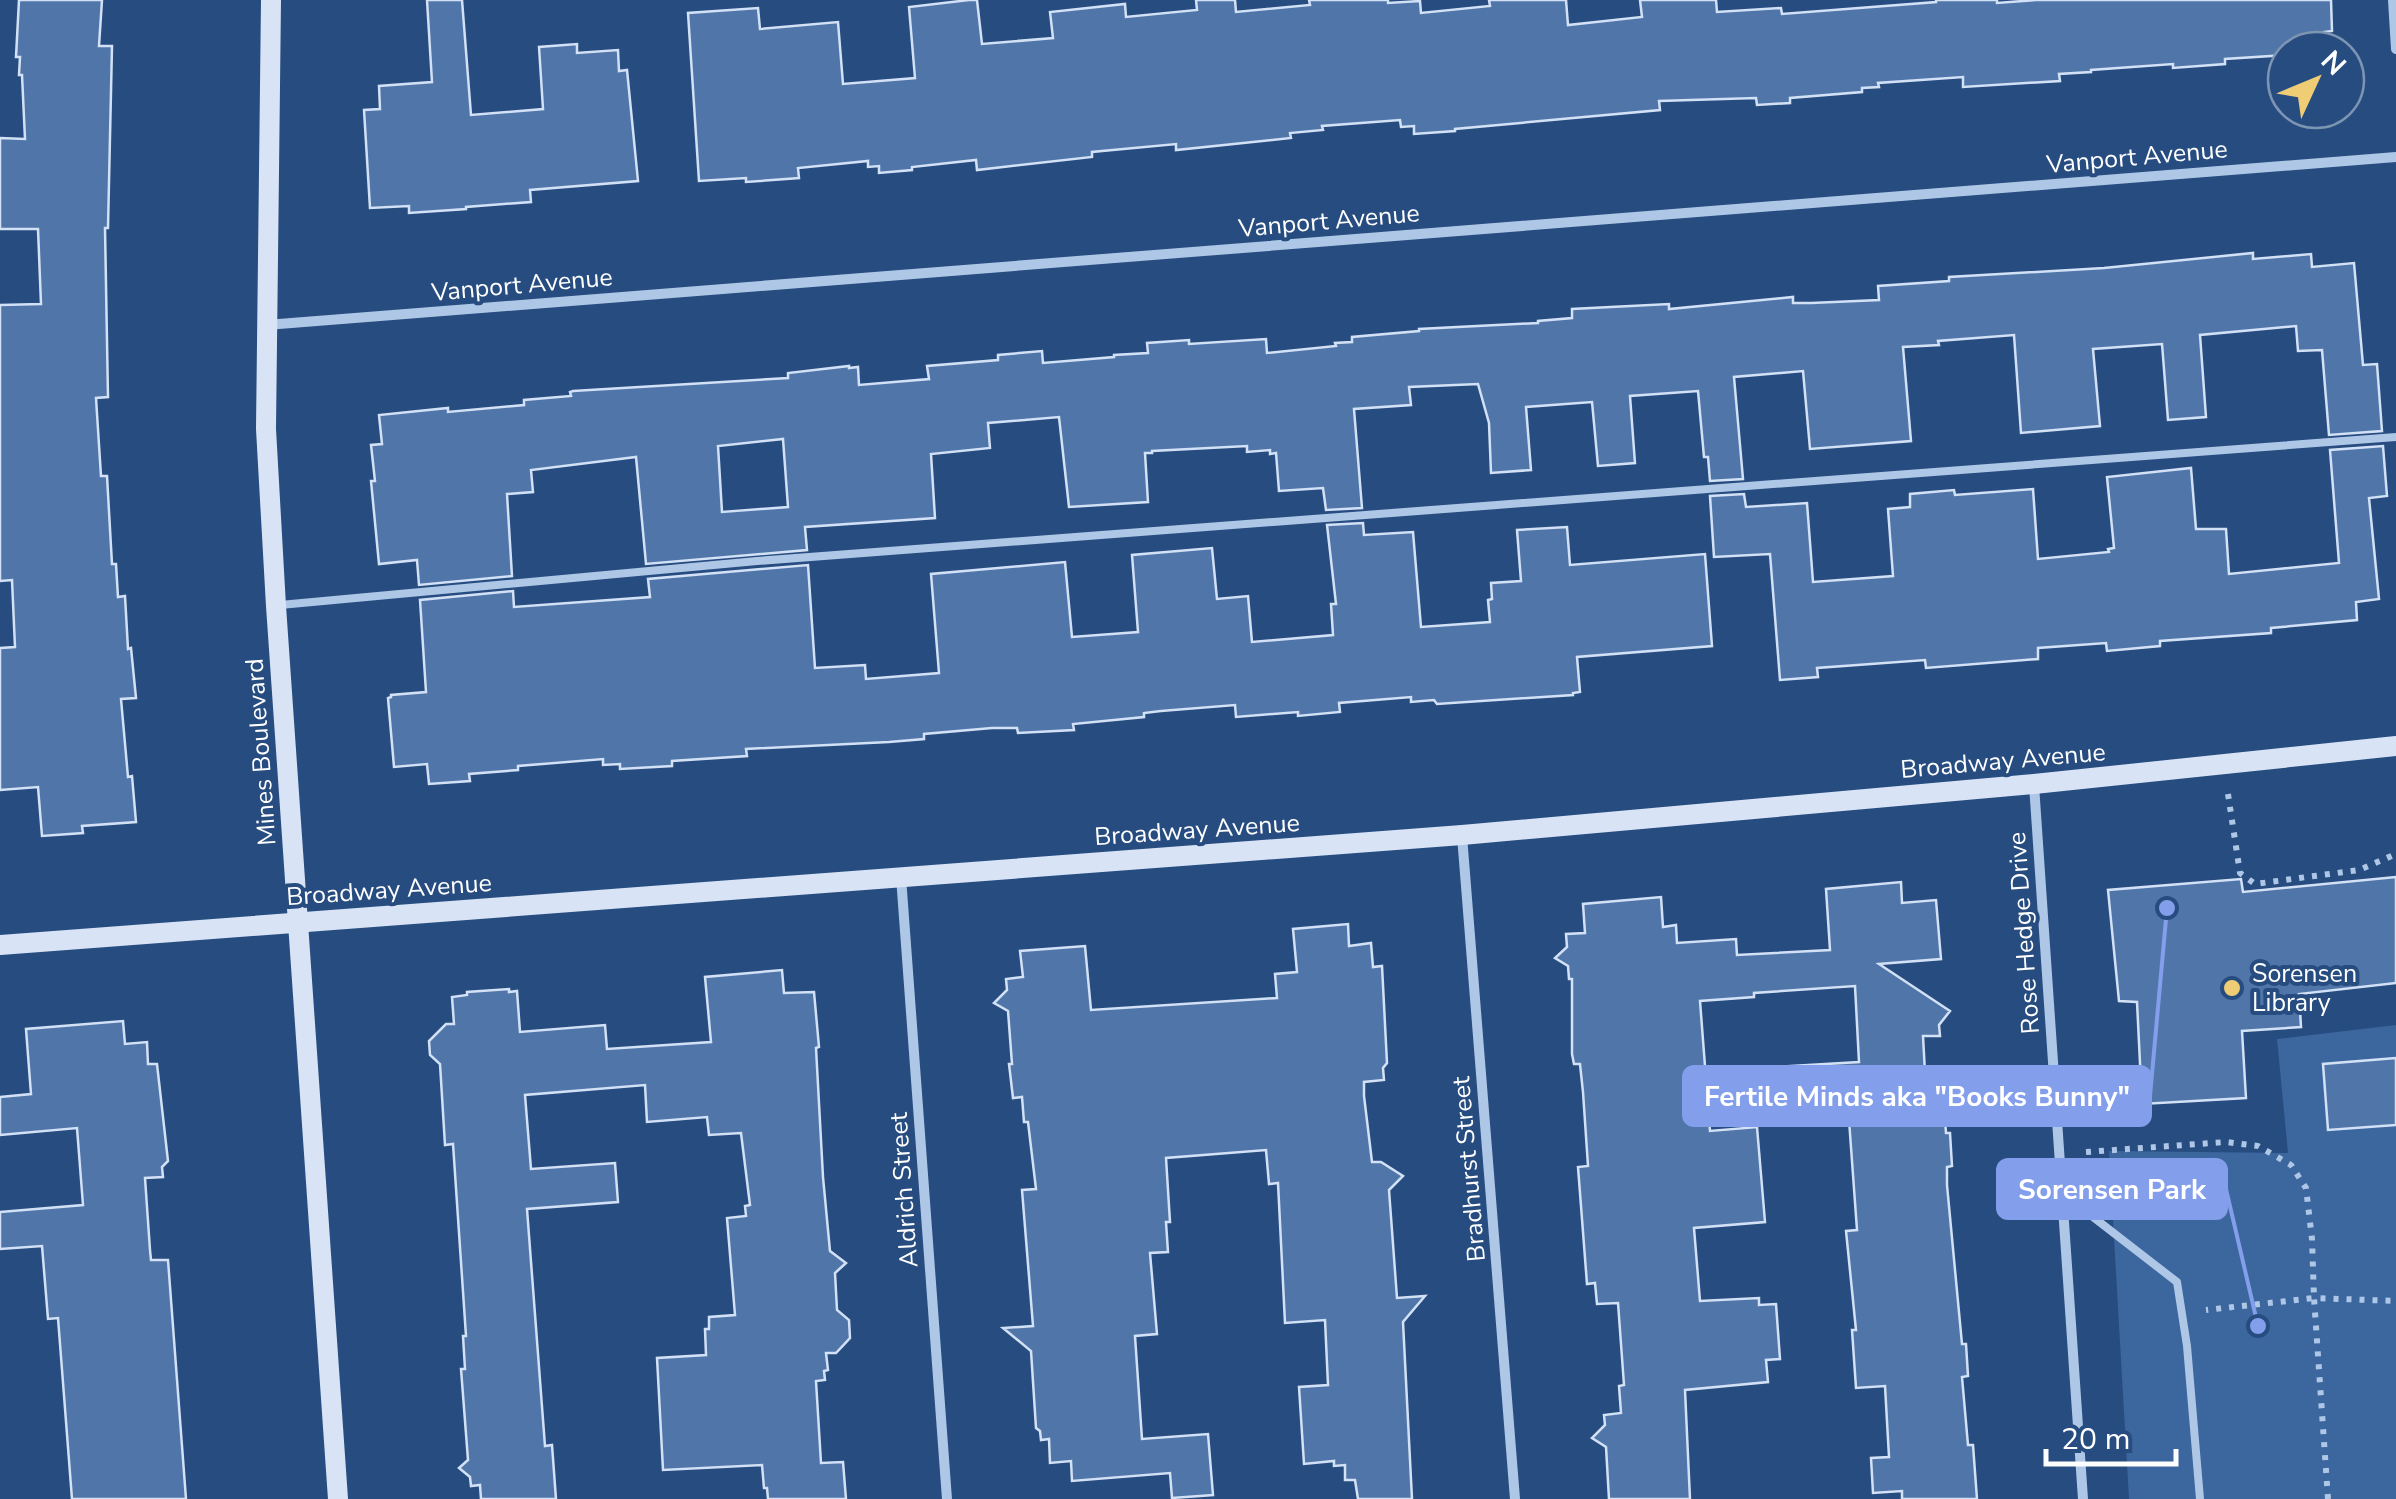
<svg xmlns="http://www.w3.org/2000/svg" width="2396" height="1499" font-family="'Nunito Sans',sans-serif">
	<rect width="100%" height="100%" fill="#274c80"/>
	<path fill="#3c669e" d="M 2396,1025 L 2396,1499 L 2129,1499 L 2109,1151 L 2288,1153 L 2277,1039 Z"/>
	<g fill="#5076a9" stroke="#d2e1f5" stroke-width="2.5" fill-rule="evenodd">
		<path d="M 19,0 L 102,0 L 99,46 L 112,46 L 108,228 L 105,228 L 108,397 L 96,398 L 101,476 L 107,476 L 112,564 L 116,564 L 118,597 L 125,596 L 128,649 L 131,648 L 136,698 L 121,699 L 128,777 L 132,776 L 136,822 L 82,826 L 83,833 L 42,836 L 38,787 L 0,790 L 0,648 L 15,647 L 12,580 L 0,581 L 0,305 L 41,304 L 38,229 L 0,229 L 0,138 L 25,139 L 22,75 L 19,75 L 20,57 L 16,57 Z"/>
		<path d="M 427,0 L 462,0 L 471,115 L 543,109 L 539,47 L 577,44 L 577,53 L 618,50 L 619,71 L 627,70 L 638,181 L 530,190 L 531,202 L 466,207 L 466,209 L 409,213 L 409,206 L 370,208 L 364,110 L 380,109 L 379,86 L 432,82 Z"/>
		<path d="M 969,0 L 977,0 L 982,44 L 1053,38 L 1050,12 L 1125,4 L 1126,17 L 1197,10 L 1196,0 L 1235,0 L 1236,12 L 1310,5 L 1309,0 L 1388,0 L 1388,3 L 1420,1 L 1421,13 L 1490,6 L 1489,0 L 1566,0 L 1568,25 L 1642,17 L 1640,0 L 1716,0 L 1717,12 L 1781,8 L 1782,14 L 1936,2 L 1936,0 L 1997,0 L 1997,3 L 2036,0 L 2331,0 L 2332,31 L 2316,33 L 2316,39 L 2299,40 L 2300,50 L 2286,50 L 2286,55 L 2225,59 L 2225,64 L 2173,68 L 2173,64 L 2091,70 L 2091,72 L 2059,74 L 2060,81 L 1963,87 L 1963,77 L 1878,83 L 1879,87 L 1862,88 L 1862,92 L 1790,98 L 1790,103 L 1757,105 L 1756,98 L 1659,101 L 1660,110 L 1455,129 L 1455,131 L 1414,134 L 1414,126 L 1401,127 L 1400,120 L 1322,126 L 1323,130 L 1290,133 L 1291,138 L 1176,150 L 1176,144 L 1092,152 L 1092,157 L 977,170 L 976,160 L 912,167 L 912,170 L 879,173 L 879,166 L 868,167 L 868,161 L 798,168 L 799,178 L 746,182 L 746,178 L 699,181 L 688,13 L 758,8 L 760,29 L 838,22 L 843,84 L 915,78 L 909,7 Z"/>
		<path d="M 2253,253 L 2253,259 L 2311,254 L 2312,267 L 2354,263 L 2363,365 L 2377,364 L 2382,431 L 2329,435 L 2322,350 L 2298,351 L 2296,326 L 2200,335 L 2206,417 L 2168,420 L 2162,344 L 2093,349 L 2100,426 L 2021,433 L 2014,335 L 1938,341 L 1939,345 L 1903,347 L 1911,441 L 1810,449 L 1803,371 L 1734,377 L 1743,479 L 1710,481 L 1708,457 L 1704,457 L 1698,391 L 1630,396 L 1635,463 L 1598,466 L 1592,402 L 1526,407 L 1531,470 L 1491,473 L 1489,423 L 1478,384 L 1409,387 L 1411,405 L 1354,409 L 1362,508 L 1326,510 L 1323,488 L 1279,491 L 1276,453 L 1270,454 L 1270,450 L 1247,452 L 1247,446 L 1152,451 L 1152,453 L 1145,453 L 1148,502 L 1069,507 L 1059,417 L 988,423 L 990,448 L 931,454 L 935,518 L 805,527 L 807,550 L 646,564 L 636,457 L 531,470 L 533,492 L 507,494 L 512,576 L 419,585 L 417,560 L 379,564 L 371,481 L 375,481 L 371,445 L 382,444 L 379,415 L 448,408 L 448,412 L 524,405 L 524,400 L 571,396 L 570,392 L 573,391 L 788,378 L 788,373 L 849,366 L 849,368 L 858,367 L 859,385 L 929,379 L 927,366 L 998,360 L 998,355 L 1042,351 L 1043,363 L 1114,357 L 1114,355 L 1148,353 L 1147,343 L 1189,340 L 1189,344 L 1266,339 L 1267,353 L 1336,346 L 1335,343 L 1352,342 L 1352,337 L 1419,331 L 1419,329 L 1538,323 L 1538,321 L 1572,318 L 1572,309 L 1669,304 L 1669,309 L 1793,297 L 1793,303 L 1811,303 L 1879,300 L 1878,286 L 1949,281 L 1949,277 L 2104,268 ZM 783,439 L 788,507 L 722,512 L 718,446 Z"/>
		<path d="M 2383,446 L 2387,496 L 2369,498 L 2379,599 L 2356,602 L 2357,620 L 2271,628 L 2271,633 L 2160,641 L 2160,646 L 2107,651 L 2106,643 L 2038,648 L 2038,659 L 1926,668 L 1925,660 L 1817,668 L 1818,677 L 1780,680 L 1770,554 L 1714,557 L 1710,496 L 1744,494 L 1746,507 L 1807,503 L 1813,582 L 1893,576 L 1888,509 L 1910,507 L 1910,494 L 1954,490 L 1955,495 L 2033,489 L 2038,559 L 2109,552 L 2108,549 L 2114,548 L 2107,477 L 2191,468 L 2196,529 L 2226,529 L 2229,574 L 2339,563 L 2330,450 Z"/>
		<path d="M 1363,523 L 1364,535 L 1413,532 L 1421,627 L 1490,622 L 1488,600 L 1492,599 L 1491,583 L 1521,581 L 1517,530 L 1567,527 L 1570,565 L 1705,554 L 1712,646 L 1577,657 L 1580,692 L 1573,693 L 1573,695 L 1437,704 L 1434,700 L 1411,702 L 1411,697 L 1339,703 L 1340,712 L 1298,716 L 1298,712 L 1236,717 L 1235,705 L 1161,711 L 1144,713 L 1144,717 L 1073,724 L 1074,730 L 1018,733 L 1017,728 L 992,728 L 924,734 L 924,739 L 889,742 L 746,749 L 747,756 L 672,761 L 672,766 L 620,769 L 620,764 L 603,765 L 603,759 L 518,766 L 518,770 L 469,774 L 470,781 L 429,784 L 427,764 L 394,767 L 388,698 L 391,697 L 391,695 L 426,692 L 420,600 L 513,591 L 514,607 L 650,597 L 648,579 L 808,565 L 815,668 L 865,665 L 866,679 L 939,673 L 931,574 L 1065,562 L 1072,637 L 1138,632 L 1132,555 L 1212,548 L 1217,599 L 1248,596 L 1252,642 L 1333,635 L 1331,604 L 1336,604 L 1327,525 Z"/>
		<path d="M 2396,877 L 2396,983 L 2299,994 L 2301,1027 L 2242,1031 L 2246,1098 L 2142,1104 L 2137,1002 L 2119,1001 L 2108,890 L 2241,879 L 2243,892 Z"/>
		<path d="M 1901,882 L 1902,903 L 1936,900 L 1941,959 L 1879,964 L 1950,1011 L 1939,1025 L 1940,1036 L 1923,1036 L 1927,1109 L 1928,1120 L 1945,1119 L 1946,1133 L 1950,1133 L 1952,1166 L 1947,1167 L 1947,1185 L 1962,1344 L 1966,1344 L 1968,1376 L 1962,1377 L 1968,1445 L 1973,1445 L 1977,1499 L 1902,1499 L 1902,1491 L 1873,1493 L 1871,1458 L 1889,1457 L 1885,1386 L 1856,1388 L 1852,1330 L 1856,1330 L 1846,1231 L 1857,1230 L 1848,1106 L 1778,1110 L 1775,1067 L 1859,1062 L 1855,986 L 1754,993 L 1754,997 L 1700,1001 L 1710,1131 L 1757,1127 L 1765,1222 L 1694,1228 L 1700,1301 L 1759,1298 L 1759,1305 L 1776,1304 L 1780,1359 L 1766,1360 L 1768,1382 L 1685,1390 L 1690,1499 L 1609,1499 L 1606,1447 L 1592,1438 L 1605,1425 L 1604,1415 L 1621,1413 L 1619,1386 L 1624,1385 L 1618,1303 L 1597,1304 L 1595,1283 L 1587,1284 L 1578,1167 L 1588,1166 L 1583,1092 L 1580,1064 L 1574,1064 L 1572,1054 L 1572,979 L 1569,979 L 1568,966 L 1555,958 L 1567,947 L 1566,934 L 1585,933 L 1583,904 L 1661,897 L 1663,927 L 1676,925 L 1677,943 L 1736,939 L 1737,955 L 1830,950 L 1826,889 Z"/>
		<path d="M 1348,924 L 1349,946 L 1371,943 L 1373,967 L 1382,966 L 1387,1063 L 1383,1068 L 1384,1080 L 1364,1082 L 1364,1096 L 1372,1162 L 1381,1162 L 1403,1176 L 1389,1190 L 1397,1298 L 1425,1296 L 1403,1322 L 1412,1499 L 1358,1499 L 1355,1480 L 1345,1480 L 1345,1465 L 1334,1466 L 1334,1461 L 1304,1464 L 1299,1387 L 1328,1385 L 1325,1320 L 1285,1323 L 1278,1183 L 1269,1184 L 1266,1150 L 1166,1158 L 1170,1222 L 1166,1222 L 1168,1252 L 1150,1253 L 1157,1334 L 1135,1336 L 1142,1439 L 1208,1434 L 1213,1495 L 1172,1498 L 1170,1473 L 1072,1481 L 1071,1461 L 1050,1463 L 1049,1439 L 1041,1440 L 1040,1431 L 1036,1428 L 1031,1351 L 1003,1328 L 1033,1326 L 1022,1190 L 1036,1189 L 1028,1122 L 1024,1122 L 1022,1097 L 1013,1098 L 1009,1064 L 1012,1064 L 1008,1011 L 994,1003 L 1007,990 L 1006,979 L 1023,977 L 1020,951 L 1085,946 L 1091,1010 L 1277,998 L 1275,974 L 1297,972 L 1293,929 Z"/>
		<path d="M 782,970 L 784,993 L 814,992 L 819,1047 L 816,1048 L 823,1177 L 830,1251 L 846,1263 L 835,1273 L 837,1310 L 849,1320 L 850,1338 L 836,1353 L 826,1353 L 828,1370 L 824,1371 L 825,1380 L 816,1381 L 821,1463 L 843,1462 L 846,1499 L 768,1499 L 767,1488 L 764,1488 L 762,1465 L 663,1470 L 657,1358 L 706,1355 L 705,1329 L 709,1329 L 709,1317 L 735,1315 L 727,1218 L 746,1216 L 745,1206 L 750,1205 L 741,1133 L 709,1135 L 707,1117 L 647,1122 L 645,1085 L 525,1095 L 531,1169 L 615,1163 L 618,1202 L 527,1209 L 545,1446 L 552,1445 L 556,1499 L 481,1499 L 480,1485 L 471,1486 L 470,1477 L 459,1468 L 468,1460 L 461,1369 L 465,1369 L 463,1336 L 466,1336 L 453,1144 L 445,1145 L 440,1064 L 430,1055 L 429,1041 L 446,1024 L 454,1024 L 452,997 L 467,995 L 467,992 L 509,989 L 509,992 L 517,991 L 520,1032 L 605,1025 L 607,1049 L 711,1042 L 705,977 Z"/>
		<path d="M 123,1021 L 125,1044 L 147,1042 L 148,1064 L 157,1064 L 168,1161 L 162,1167 L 163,1177 L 145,1178 L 150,1250 L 151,1260 L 168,1260 L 186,1499 L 72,1499 L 58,1318 L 48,1319 L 42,1246 L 0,1249 L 0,1212 L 83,1205 L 77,1128 L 0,1135 L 0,1097 L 31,1094 L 26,1029 Z"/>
		<path d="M 2396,1058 L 2396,1125 L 2328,1130 L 2323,1064 Z"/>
	</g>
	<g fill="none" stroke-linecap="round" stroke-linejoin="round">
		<g stroke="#afc7e6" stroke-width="6" stroke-dasharray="5 8" stroke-linecap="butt">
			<path d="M 2228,794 L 2240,873 L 2255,884 L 2359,870 L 2396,854"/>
			<path d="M 2086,1152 L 2226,1142 L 2258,1146 L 2291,1165 L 2306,1188 L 2312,1239 L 2314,1298 L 2206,1310"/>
			<path d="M 2328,1499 L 2314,1298 L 2396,1301"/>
		</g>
		<g stroke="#afc7e6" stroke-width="8">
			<path d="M 280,605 L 757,561 L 2396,437"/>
			<path d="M 2062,1193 L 2177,1282 L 2187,1346 L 2200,1499"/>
		</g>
		<g stroke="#afc7e6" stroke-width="10">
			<path d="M 2393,0 L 2396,49"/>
			<path d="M 266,325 L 2396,157"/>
			<path d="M 2034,785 L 2083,1499"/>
			<path d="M 1462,836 L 1515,1499"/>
			<path d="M 901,877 L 947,1499"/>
		</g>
		<g stroke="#d8e4f6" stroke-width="20">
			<path d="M 271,0 L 266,429 L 276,606 L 338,1499"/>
			<path d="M 0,945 L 1462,835 L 2034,784 L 2396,746"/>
		</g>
	</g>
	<circle fill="#eecd75" stroke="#274c80" stroke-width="4" cx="2232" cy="988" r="10"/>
	<g text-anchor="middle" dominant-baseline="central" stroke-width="8" stroke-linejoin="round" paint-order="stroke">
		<g font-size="25" fill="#fff" stroke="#274c80">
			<text transform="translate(2137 157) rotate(-5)">Vanport Avenue</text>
			<text transform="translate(1329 221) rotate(-5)">Vanport Avenue</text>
			<text transform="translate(522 285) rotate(-5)">Vanport Avenue</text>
			<text transform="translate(261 752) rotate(-94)">Mines Boulevard</text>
			<text transform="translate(2003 761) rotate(-5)">Broadway Avenue</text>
			<text transform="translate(1197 830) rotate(-4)">Broadway Avenue</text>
			<text transform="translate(389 890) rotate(-4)">Broadway Avenue</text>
			<text transform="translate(2024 933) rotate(-94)">Rose Hedge Drive</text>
			<text transform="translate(1469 1169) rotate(-95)">Bradhurst Street</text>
			<text transform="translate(904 1190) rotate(-94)">Aldrich Street</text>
		</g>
		<g font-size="25" fill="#fff" stroke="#274c80" text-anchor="start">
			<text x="2252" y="974">Sorensen<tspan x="2252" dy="29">Library</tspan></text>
		</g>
	</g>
	<path fill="none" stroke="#839eea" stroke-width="4" d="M2167 908L2150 1096M2258 1326L2226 1189"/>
	<g fill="#839eea" stroke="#274c80" stroke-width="4">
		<circle cx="2167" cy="908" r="10"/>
		<circle cx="2258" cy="1326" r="10"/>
	</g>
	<g fill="#839eea" stroke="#839eea" stroke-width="4">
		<rect x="1684" y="1067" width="466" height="58" rx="10"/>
		<rect x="1998" y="1160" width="228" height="58" rx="10"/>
	</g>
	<g font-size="28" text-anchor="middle" font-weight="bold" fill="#fff">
		<text x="1917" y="1106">Fertile Minds aka "Books Bunny"</text>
		<text x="2112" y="1199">Sorensen Park</text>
	</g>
	<g transform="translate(2316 80) rotate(46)"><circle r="48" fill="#274c80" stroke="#7d94b3" stroke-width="2.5"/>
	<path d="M0-8L18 38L0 25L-18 38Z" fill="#eecd75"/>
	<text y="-15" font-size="28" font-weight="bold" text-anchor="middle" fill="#ffffff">N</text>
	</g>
	<path d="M2046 1449v15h130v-15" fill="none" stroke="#ffffff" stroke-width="5"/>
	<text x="2061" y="1449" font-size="30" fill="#ffffff" stroke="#274c80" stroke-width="8" paint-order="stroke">20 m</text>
</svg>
